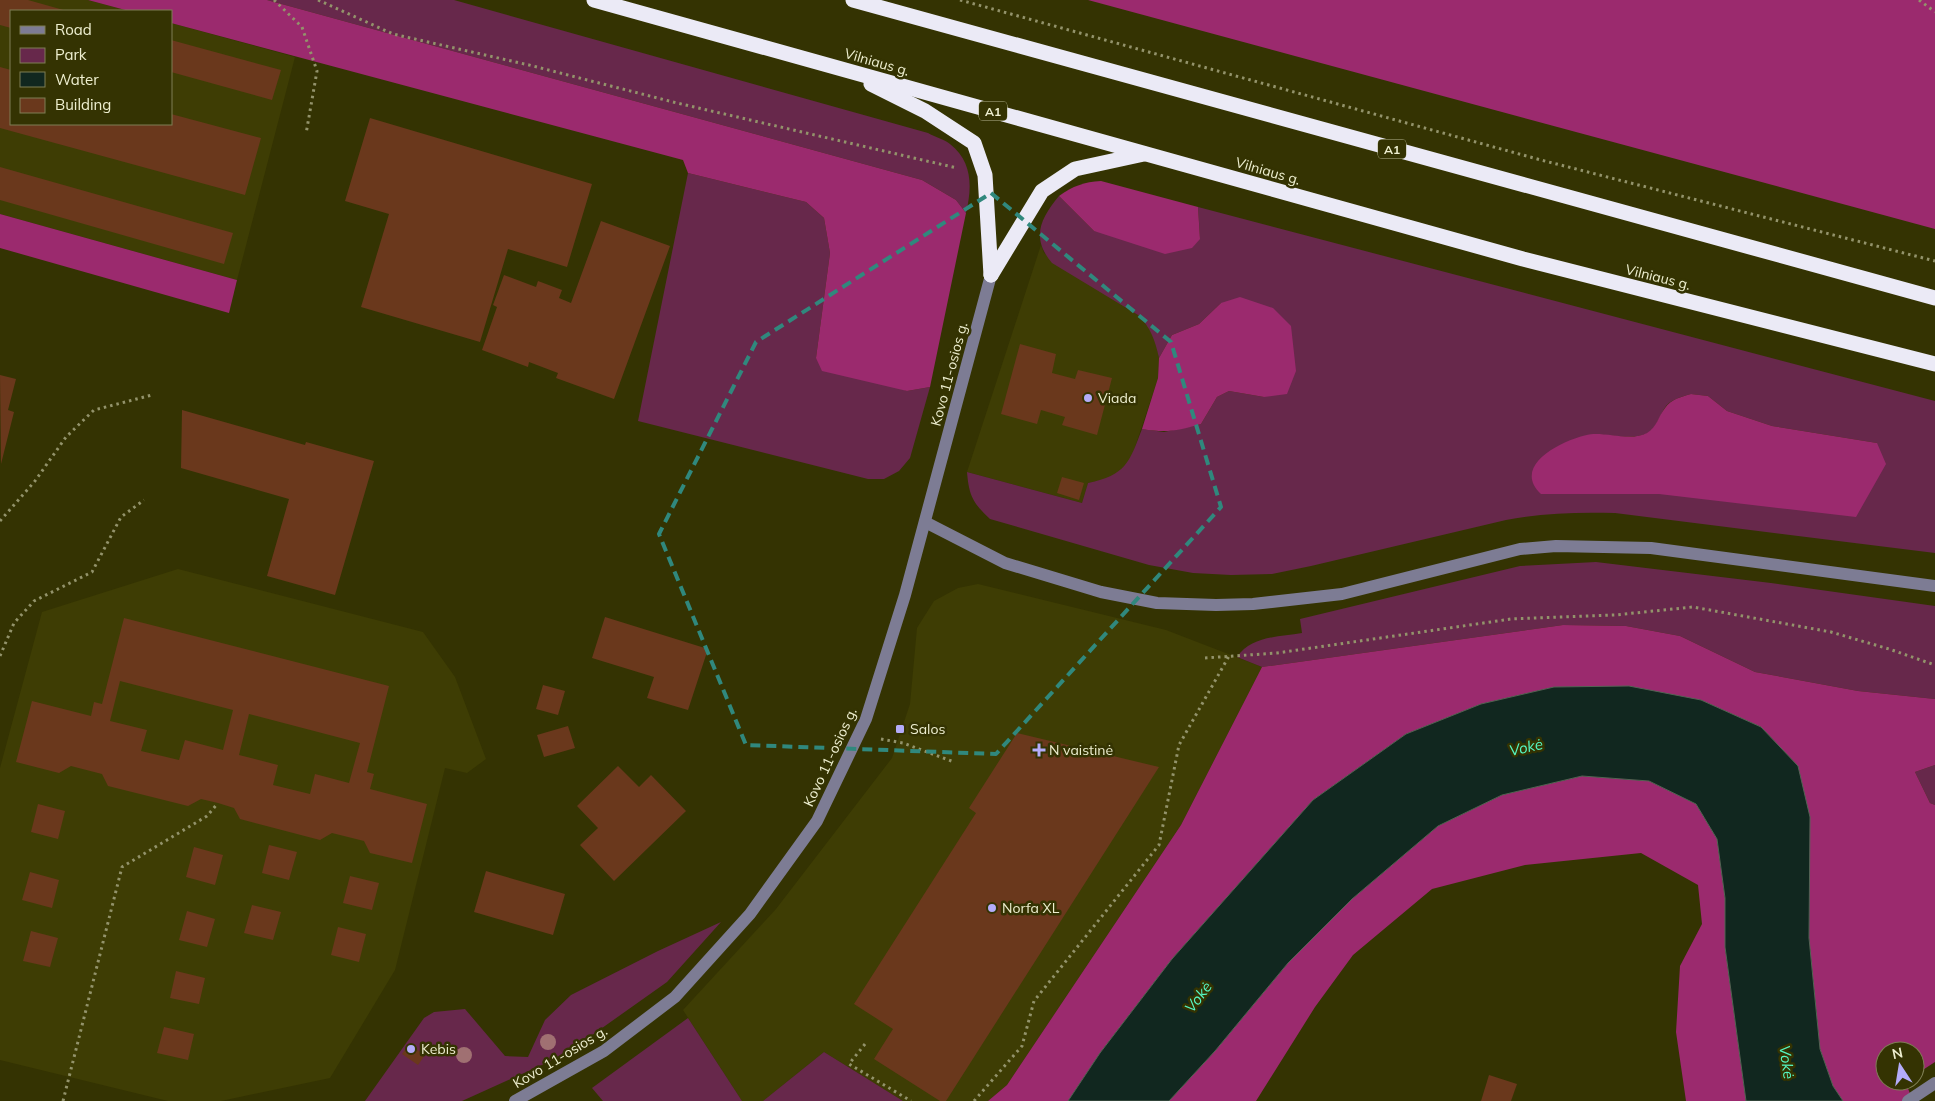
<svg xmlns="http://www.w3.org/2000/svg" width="1935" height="1101" font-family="Mulish,sans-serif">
	<rect width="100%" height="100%" fill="#343302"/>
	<g fill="#3e3d04">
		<path d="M 0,0 L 88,0 L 129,11 L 11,11 L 11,124 L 171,124 L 171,23 L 295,57 L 237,280 L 0,214 Z"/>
		<path d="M 1041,245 L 1044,253 L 1138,315 L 1147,324 L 1155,339 L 1159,358 L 1158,378 L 1131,459 L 1118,474 L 1103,480 L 1088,483 L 1082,503 L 967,472 Z"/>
		<path d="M 178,569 L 423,632 L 455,677 L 486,759 L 467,773 L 445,768 L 395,970 L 330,1078 L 221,1101 L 168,1101 L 0,1060 L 0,768 L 42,612 Z"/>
		<path d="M 978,584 L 1166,630 L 1262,667 L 1181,825 L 1007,1085 L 988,1101 L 903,1101 L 824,1052 L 763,1101 L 742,1101 L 683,1010 L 776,909 L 892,758 L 910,704 L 917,628 L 934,601 L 958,588 Z"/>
	</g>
	<g fill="#67284b" fill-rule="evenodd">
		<path d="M 267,0 L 454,0 L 928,133 C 935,137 944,139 950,144 C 973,162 972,188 966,213 L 956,200 L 922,180 Z"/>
		<path d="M 688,173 L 806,202 L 824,218 L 830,253 L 816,358 L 907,391 L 930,387 L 910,458 L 899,471 L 884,479 L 868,479 L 638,421 Z"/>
		<path d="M 1059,196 L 1094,231 L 1200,239 L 1198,207 L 1935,401 L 1935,553 L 1615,513 C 1577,512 1542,513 1506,520 L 1311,566 L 1272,574 L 1231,575 L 1193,573 L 1149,565 L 990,519 C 973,503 969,496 967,472 L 1082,503 L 1088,483 C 1126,475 1129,463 1142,429 L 1164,432 L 1201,424 L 1217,397 L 1229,391 L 1264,397 L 1221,303 L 1199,324 L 1172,335 L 1159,358 C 1155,340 1151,328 1138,315 L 1052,263 C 1031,238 1040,219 1059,196 ZM 1691,394 L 1708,396 L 1727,411 L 1772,426 L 1877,443 L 1659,494 L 1542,494 L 1594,434 C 1608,435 1632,439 1646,434 C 1656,429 1659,418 1664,409 C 1670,399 1681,397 1691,394 Z"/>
		<path d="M 1596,562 L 1771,583 L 1935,606 L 1935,699 L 1858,691 L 1755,672 L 1680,636 L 1626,626 L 1563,625 L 1262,667 L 1237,657 C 1251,636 1278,637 1302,633 L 1300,619 L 1520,566 Z"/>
		<path d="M 1935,765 L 1935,805 L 1930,803 L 1915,772 Z"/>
		<path d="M 721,922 L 667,982 L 564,1055 L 462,1101 L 365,1101 L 424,1018 L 434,1012 L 465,1009 L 505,1056 L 528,1057 L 545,1020 L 571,995 L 658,951 Z"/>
		<path d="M 688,1018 L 742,1101 L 603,1101 L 592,1088 Z"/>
		<path d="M 824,1052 L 903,1101 L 763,1101 Z"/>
	</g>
	<g fill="#9b2a6e">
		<path d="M 88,0 L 267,0 L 922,180 L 956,200 L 966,213 L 930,387 L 907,391 L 822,371 L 816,358 L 830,253 L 824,218 L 806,202 L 688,173 L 683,160 L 171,23 L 171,11 L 129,11 Z"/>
		<path d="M 1088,0 L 1935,0 L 1935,229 Z"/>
		<path d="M 1101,181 L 1198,207 L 1200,239 L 1192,248 L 1165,254 L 1094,231 L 1059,196 C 1073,186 1084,182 1101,181 Z"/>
		<path d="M 0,214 L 237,280 L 229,313 L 0,248 Z"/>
		<path d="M 1240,297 L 1273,308 L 1291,326 L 1296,371 L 1287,394 L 1264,397 L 1229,391 L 1217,397 L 1201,424 C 1177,431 1167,433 1142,429 L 1158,378 L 1159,358 L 1172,335 L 1199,324 L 1221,303 Z"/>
		<path d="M 1691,394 L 1708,396 L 1727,411 L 1772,426 L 1877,443 L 1886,464 L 1856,517 L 1659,494 L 1541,494 C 1509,464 1568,437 1593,434 C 1609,433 1632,441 1647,433 C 1657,427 1658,417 1665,408 C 1671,399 1681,397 1691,394 Z"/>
		<path d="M 1563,625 L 1626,626 L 1680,636 L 1755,672 L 1858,691 L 1935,699 L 1935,765 L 1915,772 L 1930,803 L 1935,805 L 1935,1062 L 1915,1075 L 1915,1051 L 1885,1051 L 1885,1081 L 1905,1081 L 1913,1101 L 1843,1101 L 1833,1086 L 1820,1049 L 1809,938 L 1798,766 L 1761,727 L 1701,700 L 1554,687 L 1481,704 L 1406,734 L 1313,800 L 1172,959 L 1100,1053 L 1068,1101 L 988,1101 L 1007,1085 L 1181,825 L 1262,667 Z"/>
		<path d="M 1582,776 L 1649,781 L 1696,804 L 1717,839 L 1725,898 L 1725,947 L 1746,1101 L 1686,1101 L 1676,1032 L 1680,966 L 1702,924 L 1698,885 L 1641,853 L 1525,865 L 1432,889 L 1353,955 L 1315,1007 L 1256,1101 L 1169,1101 L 1215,1051 L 1288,963 L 1352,899 L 1438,826 L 1502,795 Z"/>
	</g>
	<path fill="#11271f" stroke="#536354" d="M 1629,686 L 1701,700 L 1761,727 L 1798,766 L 1810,817 L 1809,938 L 1820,1049 L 1833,1086 L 1843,1101 L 1746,1101 L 1725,947 L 1725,898 L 1717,839 L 1696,804 L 1649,781 L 1582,776 L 1502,795 L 1438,826 L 1352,899 L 1288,963 L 1215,1051 L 1169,1101 L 1068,1101 L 1100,1053 L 1172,959 L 1313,800 L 1406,734 L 1481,704 L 1554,687 Z"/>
	<g fill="#6a381c" fill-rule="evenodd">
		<path d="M 0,0 L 28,0 L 67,11 L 11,11 L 11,28 L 0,25 Z"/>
		<path d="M 171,40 L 281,70 L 272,100 L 171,72 Z"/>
		<path d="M 0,67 L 11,70 L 11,124 L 171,124 L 171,114 L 261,138 L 245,195 L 0,128 Z"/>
		<path d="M 370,118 L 592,184 L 567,267 L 508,249 L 480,342 L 361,307 L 389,214 L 345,201 Z"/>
		<path d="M 0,167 L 233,233 L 224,264 L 0,200 Z"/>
		<path d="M 601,221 L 670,246 L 614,399 L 556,378 L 558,373 L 529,362 L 528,367 L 482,350 L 497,307 L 493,305 L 504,275 L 536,287 L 538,281 L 562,290 L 559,298 L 571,303 Z"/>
		<path d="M 1020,344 L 1056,354 L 1052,373 L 1075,379 L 1078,370 L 1112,378 L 1097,435 L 1062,425 L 1065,417 L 1041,410 L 1037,424 L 1001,414 Z"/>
		<path d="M 0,375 L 16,379 L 8,410 L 14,412 L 1,464 Z"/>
		<path d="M 182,410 L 305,445 L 306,442 L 374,461 L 335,595 L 267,576 L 289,499 L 181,468 Z"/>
		<path d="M 1062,477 L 1084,483 L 1079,500 L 1057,493 Z"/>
		<path d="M 605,617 L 708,649 L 688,710 L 647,698 L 654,677 L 592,658 Z"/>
		<path d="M 124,618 L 389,686 L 367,772 L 374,774 L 370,789 L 427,804 L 412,863 L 370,853 L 364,841 L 332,833 L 320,840 L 240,819 L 234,808 L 218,803 L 201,799 L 188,806 L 108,786 L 102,774 L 71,766 L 59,773 L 16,762 L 32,701 L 91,716 L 94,702 L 102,704 ZM 120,681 L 233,710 L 223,750 L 185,740 L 179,760 L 141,751 L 147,730 L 110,721 ZM 249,714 L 360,743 L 349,783 L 315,774 L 310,794 L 273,785 L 278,765 L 239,755 Z"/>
		<path d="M 543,685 L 565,691 L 558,715 L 536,709 Z"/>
		<path d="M 568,726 L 575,748 L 544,757 L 537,735 Z"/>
		<path d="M 1017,733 L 1159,767 L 946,1101 L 940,1101 L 874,1059 L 893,1029 L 854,1004 L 976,813 L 969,808 Z"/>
		<path d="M 618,766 L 639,787 L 651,775 L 686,811 L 614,881 L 580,845 L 598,828 L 577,806 Z"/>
		<path d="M 38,804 L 65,811 L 58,839 L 31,832 Z"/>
		<path d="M 269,845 L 297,852 L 289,880 L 262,873 Z"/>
		<path d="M 194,847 L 223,855 L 215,885 L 186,877 Z"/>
		<path d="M 486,871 L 565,894 L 553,935 L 474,912 Z"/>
		<path d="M 30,872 L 59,880 L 52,908 L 22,900 Z"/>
		<path d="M 350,876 L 379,883 L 372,910 L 343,903 Z"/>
		<path d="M 252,905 L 281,912 L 273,940 L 244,933 Z"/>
		<path d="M 187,911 L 215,919 L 207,947 L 179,940 Z"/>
		<path d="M 338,927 L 366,934 L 359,962 L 331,955 Z"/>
		<path d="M 31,931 L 58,938 L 50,967 L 23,961 Z"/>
		<path d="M 176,971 L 205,978 L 199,1004 L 170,998 Z"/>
		<path d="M 164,1027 L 194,1034 L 188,1060 L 157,1053 Z"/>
		<path d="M 409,1044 L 425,1055 L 418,1065 L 402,1054 Z"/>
		<path d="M 1489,1075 L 1517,1084 L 1511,1101 L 1481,1101 Z"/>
	</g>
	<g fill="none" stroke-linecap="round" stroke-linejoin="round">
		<g stroke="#93936b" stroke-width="3" stroke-dasharray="2.5 4" stroke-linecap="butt">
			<path d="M 274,0 L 302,27 L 317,71 L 306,134"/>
			<path d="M 318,0 L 393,34 L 529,65 L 677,103 L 957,168"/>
			<path d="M 960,0 L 1541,160 L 1935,261"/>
			<path d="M 1919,0 L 1935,12"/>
			<path d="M 0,521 L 35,481 L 66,437 L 94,410 L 152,395"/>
			<path d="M 0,656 L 14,623 L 34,601 L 92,572 L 121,517 L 144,500"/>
			<path d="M 1205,658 L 1277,653 L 1511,619 L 1615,615 L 1693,607 L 1831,632 L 1889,649 L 1935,665"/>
			<path d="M 881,739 L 903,743 L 954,762"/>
			<path d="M 865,1044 L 849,1064 L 911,1101"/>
			<path d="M 63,1101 L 122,867 L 207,816 L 218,803"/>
			<path d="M 974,1101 L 1022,1046 L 1034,1001 L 1159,845 L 1179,745 L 1229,656"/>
		</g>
		<g stroke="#7d7c94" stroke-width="12">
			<path d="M 925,522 L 1005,563 L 1101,592 L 1157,603 L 1216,605 L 1253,604 L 1342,594 L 1520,549 L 1556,546 L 1651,548 L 1935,586"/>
			<path d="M 515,1101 L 604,1051 L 675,997 L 750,914 L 817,821 L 866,719 L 905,595 L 991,275"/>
			<path d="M 1908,1101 L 1935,1083"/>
		</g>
		<g stroke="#ebeaf6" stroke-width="15">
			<path d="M 594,0 L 1523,259 L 1935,364"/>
			<path d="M 853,0 L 1935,298"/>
			<path d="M 871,84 L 925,111 L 974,143 L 985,175 L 991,275"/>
			<path d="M 991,275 L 1042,191 L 1075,169 L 1144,154"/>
		</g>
	</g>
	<g fill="#a07072">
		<circle cx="548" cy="1042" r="8"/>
		<circle cx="464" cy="1055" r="8"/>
	</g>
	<path fill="none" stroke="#30887d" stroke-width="4" stroke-dasharray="10 6" stroke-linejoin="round" d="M 991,193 L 1171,342 L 1221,507 L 996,754 L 746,745 L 659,534 L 756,342 Z"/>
	<g fill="#b4acf9" stroke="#343302" stroke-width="2">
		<circle cx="1088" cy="398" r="5"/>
		<rect x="895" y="724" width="10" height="10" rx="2.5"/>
		<path d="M1036.5 742.5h5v5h5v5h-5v5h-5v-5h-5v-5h5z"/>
		<circle cx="992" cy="908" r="5"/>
		<circle cx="411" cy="1049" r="5"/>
	</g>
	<g text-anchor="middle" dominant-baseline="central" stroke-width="5" stroke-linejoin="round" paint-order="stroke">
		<g fill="#343302" stroke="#b6b792" stroke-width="1">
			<rect x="979" y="101.5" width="28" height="19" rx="4"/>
			<rect x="1378" y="139.5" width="28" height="19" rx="4"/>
		</g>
		<g font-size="12" font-weight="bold" fill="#eeefd0">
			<text x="993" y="111">A1</text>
			<text x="1392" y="149">A1</text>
		</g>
		<g font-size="14" fill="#eeefd0" stroke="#343302">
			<text transform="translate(877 62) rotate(16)">Vilniaus g.</text>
			<text transform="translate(1268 171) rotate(16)">Vilniaus g.</text>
			<text transform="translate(1658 277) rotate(14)">Vilniaus g.</text>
			<text transform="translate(949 374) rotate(-75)">Kovo 11-osios g.</text>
			<text transform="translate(830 757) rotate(-65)">Kovo 11-osios g.</text>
			<text transform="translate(560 1057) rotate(-31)">Kovo 11-osios g.</text>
		</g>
		<g font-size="14" fill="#eeefd0" stroke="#343302" text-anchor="start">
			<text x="1098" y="398">Viada</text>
			<text x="910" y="729">Salos</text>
			<text x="1049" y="750">N vaistinė</text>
			<text x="1002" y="908">Norfa XL</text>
			<text x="421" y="1049">Kebis</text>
		</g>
		<g font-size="15" font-style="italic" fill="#55f8c5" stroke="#343302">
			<text transform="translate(1526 747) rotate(-12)">Vokė</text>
			<text transform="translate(1198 997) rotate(-53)">Vokė</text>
			<text transform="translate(1787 1062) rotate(82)">Vokė</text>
		</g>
	</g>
	<rect x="10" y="10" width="162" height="115" fill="#343302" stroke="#7e7e54"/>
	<rect x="20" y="26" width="25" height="8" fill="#7d7c94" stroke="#7e7e54"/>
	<text x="55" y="35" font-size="15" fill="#eeefd0">Road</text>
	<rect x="20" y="48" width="25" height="15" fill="#67284b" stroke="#7e7e54"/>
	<text x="55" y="60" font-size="15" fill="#eeefd0">Park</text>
	<rect x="20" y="72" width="25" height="15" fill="#11271f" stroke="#7e7e54"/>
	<text x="55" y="85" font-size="15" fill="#eeefd0">Water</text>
	<rect x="20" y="98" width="25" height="15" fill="#6a381c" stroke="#7e7e54"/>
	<text x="55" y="110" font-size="15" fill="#eeefd0">Building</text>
	<g transform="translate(1900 1066) rotate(348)"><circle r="24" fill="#343302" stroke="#7e7e54"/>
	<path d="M0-4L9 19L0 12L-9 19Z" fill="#b4acf9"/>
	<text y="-8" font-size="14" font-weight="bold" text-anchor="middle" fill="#eeefd0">N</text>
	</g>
</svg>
